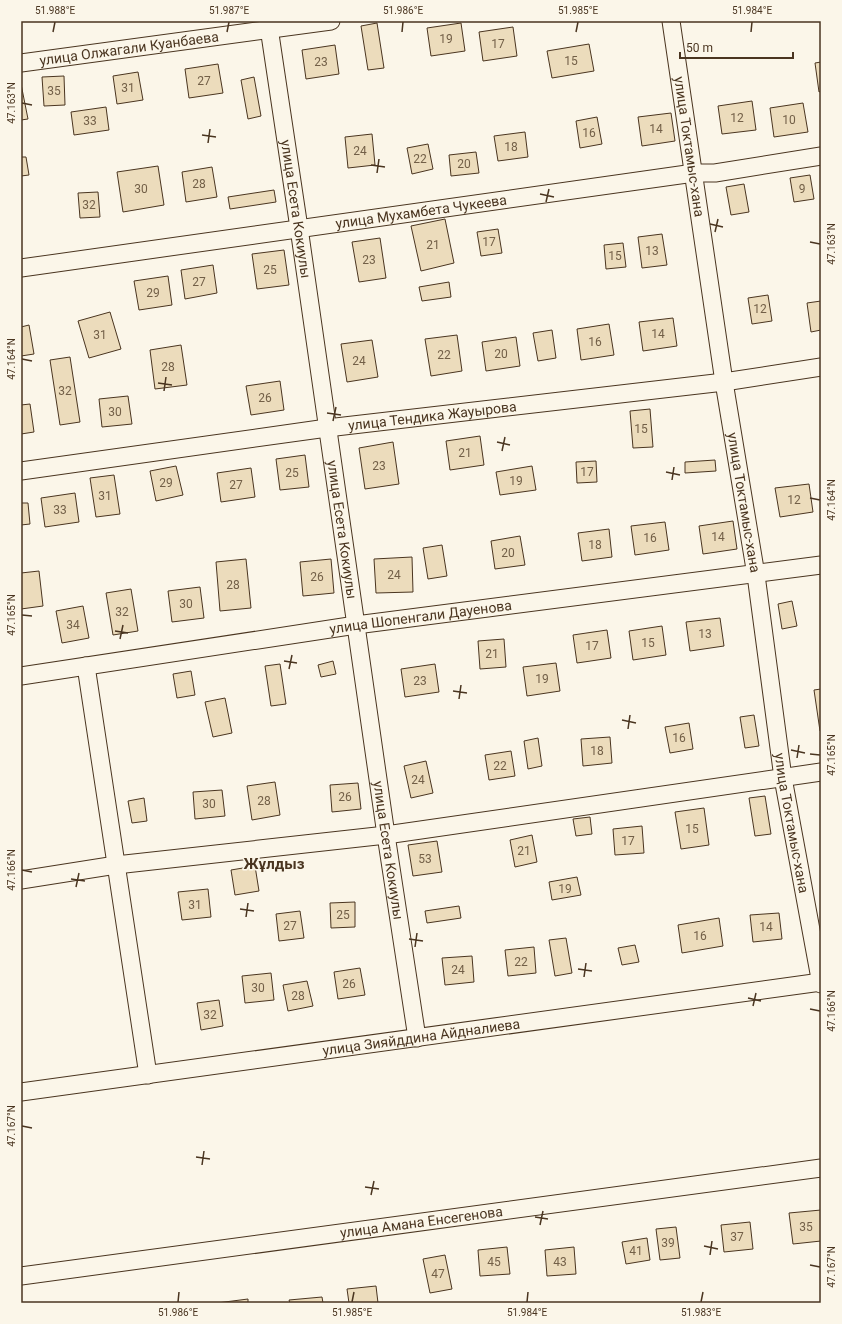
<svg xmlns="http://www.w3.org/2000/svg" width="842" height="1324" font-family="Roboto,sans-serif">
	<rect width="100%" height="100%" fill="#fbf6e9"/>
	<g fill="#ecdcbc" stroke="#4a3520">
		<path d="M 377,23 L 384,68 L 368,70 L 361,26 Z"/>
		<path d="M 461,23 L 465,51 L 431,56 L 427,28 Z"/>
		<path d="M 513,27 L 517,56 L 483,61 L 479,32 Z"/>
		<path d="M 589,44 L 594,71 L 552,78 L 547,51 Z"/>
		<path d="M 335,45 L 339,74 L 306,79 L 302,50 Z"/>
		<path d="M 821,62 L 821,91 L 819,92 L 815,63 Z"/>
		<path d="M 218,64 L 223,93 L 189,98 L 185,69 Z"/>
		<path d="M 138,72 L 143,100 L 117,104 L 113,76 Z"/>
		<path d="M 64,76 L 65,105 L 44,106 L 42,77 Z"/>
		<path d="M 254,77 L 261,116 L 248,119 L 241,80 Z"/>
		<path d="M 21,84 L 28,119 L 21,120 Z"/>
		<path d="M 752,101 L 756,130 L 722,134 L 718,106 Z"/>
		<path d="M 803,103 L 808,132 L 774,137 L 770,108 Z"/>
		<path d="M 106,107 L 109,130 L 74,135 L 71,112 Z"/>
		<path d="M 671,113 L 675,141 L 642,146 L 638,117 Z"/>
		<path d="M 597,117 L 602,144 L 580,148 L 576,121 Z"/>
		<path d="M 525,132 L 528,157 L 498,161 L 494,136 Z"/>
		<path d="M 372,134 L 375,165 L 348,168 L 345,137 Z"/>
		<path d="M 428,144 L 433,169 L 412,174 L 407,148 Z"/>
		<path d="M 476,152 L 479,173 L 451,176 L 449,155 Z"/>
		<path d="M 21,157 L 26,157 L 29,175 L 21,176 Z"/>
		<path d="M 158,166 L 164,205 L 123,212 L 117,172 Z"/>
		<path d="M 212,167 L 217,197 L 186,202 L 182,172 Z"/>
		<path d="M 810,175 L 814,199 L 794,202 L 790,178 Z"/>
		<path d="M 744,184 L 749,212 L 731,215 L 726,187 Z"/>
		<path d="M 274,190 L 276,202 L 230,209 L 228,197 Z"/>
		<path d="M 98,192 L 100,217 L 80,218 L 78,193 Z"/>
		<path d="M 445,219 L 454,263 L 421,271 L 411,226 Z"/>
		<path d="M 498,229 L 502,253 L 481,256 L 477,232 Z"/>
		<path d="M 662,234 L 667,265 L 642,268 L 638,237 Z"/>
		<path d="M 380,238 L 386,278 L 359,282 L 352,242 Z"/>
		<path d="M 623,243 L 626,267 L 606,269 L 604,245 Z"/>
		<path d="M 284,250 L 289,285 L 257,289 L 252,254 Z"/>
		<path d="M 213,265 L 217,293 L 185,299 L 181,270 Z"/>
		<path d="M 168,276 L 172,305 L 139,310 L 134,281 Z"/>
		<path d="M 449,282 L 451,297 L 422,301 L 419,287 Z"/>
		<path d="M 768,295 L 772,321 L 752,324 L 748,298 Z"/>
		<path d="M 821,301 L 821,330 L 811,332 L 807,303 Z"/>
		<path d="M 110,312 L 121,349 L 89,358 L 78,321 Z"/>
		<path d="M 673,318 L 677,346 L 643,351 L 639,322 Z"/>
		<path d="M 609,324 L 614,355 L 581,360 L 577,329 Z"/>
		<path d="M 29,325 L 34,354 L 21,356 L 21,327 Z"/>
		<path d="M 552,330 L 556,358 L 538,361 L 533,333 Z"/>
		<path d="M 457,335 L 462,371 L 431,376 L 425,339 Z"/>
		<path d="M 516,337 L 520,366 L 486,371 L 482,342 Z"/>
		<path d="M 372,340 L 378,377 L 347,382 L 341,344 Z"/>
		<path d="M 181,345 L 187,385 L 155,389 L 150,350 Z"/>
		<path d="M 70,357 L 80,422 L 60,425 L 50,360 Z"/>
		<path d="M 280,381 L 284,410 L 251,415 L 246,386 Z"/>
		<path d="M 128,396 L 132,424 L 102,427 L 99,399 Z"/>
		<path d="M 30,404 L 34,432 L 21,434 L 21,405 Z"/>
		<path d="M 650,409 L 653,447 L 633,448 L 630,411 Z"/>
		<path d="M 480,436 L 484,465 L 450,470 L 446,441 Z"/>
		<path d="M 393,442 L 399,484 L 365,489 L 359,448 Z"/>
		<path d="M 305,455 L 309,487 L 280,490 L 276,459 Z"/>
		<path d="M 715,460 L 716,471 L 685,473 L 685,462 Z"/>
		<path d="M 596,461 L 597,482 L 577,483 L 576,462 Z"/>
		<path d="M 176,466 L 183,495 L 156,501 L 150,471 Z"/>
		<path d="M 532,466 L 536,490 L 500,495 L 496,472 Z"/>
		<path d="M 251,468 L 255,497 L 221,502 L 217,473 Z"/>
		<path d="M 114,475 L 120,514 L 96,517 L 90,478 Z"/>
		<path d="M 809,484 L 813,512 L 780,517 L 775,488 Z"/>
		<path d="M 75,493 L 79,522 L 45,527 L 41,498 Z"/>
		<path d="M 21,503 L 28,503 L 30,524 L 21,525 Z"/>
		<path d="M 733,521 L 737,549 L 703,554 L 699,526 Z"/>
		<path d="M 665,522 L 669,550 L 635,555 L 631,526 Z"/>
		<path d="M 609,529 L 612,557 L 582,561 L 578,533 Z"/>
		<path d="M 520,536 L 525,565 L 495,569 L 491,541 Z"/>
		<path d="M 442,545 L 447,576 L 428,579 L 423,548 Z"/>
		<path d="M 412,557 L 413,592 L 376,593 L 374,559 Z"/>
		<path d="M 246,559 L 251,608 L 220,611 L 216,562 Z"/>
		<path d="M 331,559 L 334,593 L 303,596 L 300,562 Z"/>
		<path d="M 39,571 L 43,606 L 21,609 L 21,573 Z"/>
		<path d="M 200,587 L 204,618 L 172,622 L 168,591 Z"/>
		<path d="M 131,589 L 138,631 L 113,635 L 106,593 Z"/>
		<path d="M 792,601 L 797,626 L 782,629 L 778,604 Z"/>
		<path d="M 83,606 L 89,638 L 62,643 L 56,611 Z"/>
		<path d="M 720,618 L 724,646 L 690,651 L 686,622 Z"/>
		<path d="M 662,626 L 666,655 L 633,660 L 629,631 Z"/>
		<path d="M 607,630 L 611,658 L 577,663 L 573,635 Z"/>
		<path d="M 504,639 L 506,667 L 480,669 L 478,641 Z"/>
		<path d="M 333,661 L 336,674 L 321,677 L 318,665 Z"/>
		<path d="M 556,663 L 560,691 L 527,696 L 523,667 Z"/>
		<path d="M 280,664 L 286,704 L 271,706 L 265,666 Z"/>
		<path d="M 435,664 L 439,692 L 405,697 L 401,669 Z"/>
		<path d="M 191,671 L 195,695 L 177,698 L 173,674 Z"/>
		<path d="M 821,689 L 821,731 L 820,731 L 814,690 Z"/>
		<path d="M 225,698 L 232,733 L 213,737 L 205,702 Z"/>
		<path d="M 754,715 L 759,746 L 745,748 L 740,717 Z"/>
		<path d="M 689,723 L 693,749 L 670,753 L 665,727 Z"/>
		<path d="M 610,737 L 612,763 L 583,766 L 581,739 Z"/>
		<path d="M 538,738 L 542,766 L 528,769 L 524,741 Z"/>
		<path d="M 511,751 L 515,776 L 489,780 L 485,755 Z"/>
		<path d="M 426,761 L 433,793 L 411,798 L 404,766 Z"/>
		<path d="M 275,782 L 280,815 L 252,820 L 247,786 Z"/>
		<path d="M 358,783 L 361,809 L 332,812 L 330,785 Z"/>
		<path d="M 222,790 L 225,816 L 195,819 L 193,792 Z"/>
		<path d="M 765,796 L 771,834 L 755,836 L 749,798 Z"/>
		<path d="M 144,798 L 147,821 L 132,823 L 128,801 Z"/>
		<path d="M 704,808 L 709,845 L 681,849 L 675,812 Z"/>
		<path d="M 590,817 L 592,834 L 576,836 L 573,819 Z"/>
		<path d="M 642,826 L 644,853 L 615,855 L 613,829 Z"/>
		<path d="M 532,835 L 537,862 L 515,867 L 510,840 Z"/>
		<path d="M 437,841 L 442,872 L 413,876 L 408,845 Z"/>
		<path d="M 255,866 L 259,891 L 235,895 L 231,870 Z"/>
		<path d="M 577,877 L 581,895 L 552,900 L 549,882 Z"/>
		<path d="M 208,889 L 211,917 L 182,920 L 178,892 Z"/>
		<path d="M 355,902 L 355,927 L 331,928 L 330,903 Z"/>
		<path d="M 459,906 L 461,918 L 427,923 L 425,911 Z"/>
		<path d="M 300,911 L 304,938 L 279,941 L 276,914 Z"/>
		<path d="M 779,913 L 782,939 L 753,942 L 750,915 Z"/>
		<path d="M 719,918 L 723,946 L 682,953 L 678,925 Z"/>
		<path d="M 566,938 L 572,973 L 555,976 L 549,940 Z"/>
		<path d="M 635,945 L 639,962 L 622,965 L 618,948 Z"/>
		<path d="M 534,947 L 536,973 L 508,976 L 505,950 Z"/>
		<path d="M 472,956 L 474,982 L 445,985 L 442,958 Z"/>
		<path d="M 360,968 L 365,995 L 338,999 L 334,972 Z"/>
		<path d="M 271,973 L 274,1000 L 245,1003 L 242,976 Z"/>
		<path d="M 307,981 L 313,1006 L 288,1011 L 283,985 Z"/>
		<path d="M 219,1000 L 223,1026 L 201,1030 L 197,1003 Z"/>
		<path d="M 821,1210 L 821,1241 L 793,1244 L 789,1213 Z"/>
		<path d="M 750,1222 L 753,1249 L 724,1252 L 721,1225 Z"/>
		<path d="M 676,1227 L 680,1258 L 660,1260 L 656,1229 Z"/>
		<path d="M 647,1238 L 650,1260 L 626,1264 L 622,1242 Z"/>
		<path d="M 507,1247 L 510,1274 L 480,1276 L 478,1250 Z"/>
		<path d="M 574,1247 L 576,1274 L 547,1276 L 545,1250 Z"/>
		<path d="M 445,1255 L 452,1289 L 430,1293 L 423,1259 Z"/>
		<path d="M 376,1286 L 378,1303 L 349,1303 L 347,1289 Z"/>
		<path d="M 322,1297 L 323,1303 L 290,1303 L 289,1300 Z"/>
		<path d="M 248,1299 L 248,1303 L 217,1303 Z"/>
	</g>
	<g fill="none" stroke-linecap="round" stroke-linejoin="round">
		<defs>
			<g id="minor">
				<path id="s1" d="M 268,21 L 299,228 L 386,835 L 417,1038"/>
				<path id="s2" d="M 671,21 L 724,382 L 756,575 L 783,778 L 821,984"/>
				<path id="s3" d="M 21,63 L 331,21"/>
				<path id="s4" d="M 21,268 L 694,173 L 715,173 L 821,156"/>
				<path id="s5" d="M 21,471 L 327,428 L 724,382 L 821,367"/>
				<path d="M 86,666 L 148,1075"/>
				<path id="s6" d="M 21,676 L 356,625 L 821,565"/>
				<path d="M 21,880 L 116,865 L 386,835 L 821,772"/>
				<path id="s7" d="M 21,1092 L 821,982"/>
				<path id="s8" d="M 21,1276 L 821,1168"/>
			</g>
		</defs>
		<use href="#minor" stroke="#4a3520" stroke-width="19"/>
		<use href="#minor" stroke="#fbf6e9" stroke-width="17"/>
	</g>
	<path fill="none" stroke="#4a3520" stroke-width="1.5" d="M 53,32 L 55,22M 227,32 L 229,22M 402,32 L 403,22M 576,32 L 578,22M 751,32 L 752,22M 22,103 L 32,105M 202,135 L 216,137M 208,143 L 210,129M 371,165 L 385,167M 377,173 L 379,159M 540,194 L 554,197M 546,202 L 549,189M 710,224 L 723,227M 715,232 L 718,219M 810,242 L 820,244M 22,359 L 32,361M 158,383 L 172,385M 164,391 L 166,377M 327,413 L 341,415M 333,421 L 336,407M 497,442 L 510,445M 502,451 L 505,437M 666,472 L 680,475M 672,480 L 674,467M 810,498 L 820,500M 22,615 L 32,616M 115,631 L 128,633M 120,639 L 123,625M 284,661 L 297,663M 289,669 L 292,655M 453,691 L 467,693M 459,699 L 461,685M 622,720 L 636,723M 628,729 L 630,715M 791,750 L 805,753M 810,754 L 820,755M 797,758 L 799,745M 22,870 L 32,872M 71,879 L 85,881M 76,887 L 79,873M 240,909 L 254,911M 246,917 L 248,903M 409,939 L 423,941M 415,947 L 417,933M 578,969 L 592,971M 584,977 L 586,963M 748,998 L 761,1001M 753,1006 L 756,993M 810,1009 L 820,1011M 22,1126 L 32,1128M 196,1157 L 210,1159M 202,1165 L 204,1151M 365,1187 L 379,1189M 371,1195 L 374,1181M 535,1217 L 548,1219M 540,1225 L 543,1211M 704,1246 L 718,1249M 710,1255 L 712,1241M 810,1265 L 820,1267M 178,1302 L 179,1292M 352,1302 L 354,1292M 527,1302 L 528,1292M 701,1302 L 703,1292"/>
	<g text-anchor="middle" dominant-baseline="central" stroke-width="3" stroke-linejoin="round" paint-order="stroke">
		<g font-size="12" fill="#725f47">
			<text x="446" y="39">19</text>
			<text x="498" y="44">17</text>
			<text x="571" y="61">15</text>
			<text x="321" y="62">23</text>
			<text x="204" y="81">27</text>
			<text x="128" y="88">31</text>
			<text x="54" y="91">35</text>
			<text x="737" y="118">12</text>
			<text x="789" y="120">10</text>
			<text x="90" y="121">33</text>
			<text x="656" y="129">14</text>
			<text x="589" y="133">16</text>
			<text x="511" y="147">18</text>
			<text x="360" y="151">24</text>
			<text x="420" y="159">22</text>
			<text x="464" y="164">20</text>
			<text x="199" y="184">28</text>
			<text x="141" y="189">30</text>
			<text x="802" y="189">9</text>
			<text x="89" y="205">32</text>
			<text x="489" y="242">17</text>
			<text x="433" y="245">21</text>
			<text x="652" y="251">13</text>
			<text x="615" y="256">15</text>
			<text x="369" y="260">23</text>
			<text x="270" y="270">25</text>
			<text x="199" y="282">27</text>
			<text x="153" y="293">29</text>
			<text x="760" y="309">12</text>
			<text x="658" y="334">14</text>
			<text x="100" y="335">31</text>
			<text x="595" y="342">16</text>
			<text x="501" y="354">20</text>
			<text x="444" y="355">22</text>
			<text x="359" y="361">24</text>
			<text x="168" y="367">28</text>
			<text x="65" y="391">32</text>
			<text x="265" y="398">26</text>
			<text x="115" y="412">30</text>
			<text x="641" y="429">15</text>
			<text x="465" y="453">21</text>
			<text x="379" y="466">23</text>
			<text x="587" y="472">17</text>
			<text x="292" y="473">25</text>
			<text x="516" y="481">19</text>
			<text x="166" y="483">29</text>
			<text x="236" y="485">27</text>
			<text x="105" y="496">31</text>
			<text x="794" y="500">12</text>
			<text x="60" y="510">33</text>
			<text x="718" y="537">14</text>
			<text x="650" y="538">16</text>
			<text x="595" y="545">18</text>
			<text x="508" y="553">20</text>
			<text x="394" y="575">24</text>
			<text x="317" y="577">26</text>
			<text x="233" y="585">28</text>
			<text x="186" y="604">30</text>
			<text x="122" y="612">32</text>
			<text x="73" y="625">34</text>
			<text x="705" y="634">13</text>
			<text x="648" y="643">15</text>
			<text x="592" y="646">17</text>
			<text x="492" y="654">21</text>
			<text x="542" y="679">19</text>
			<text x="420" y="681">23</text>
			<text x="679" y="738">16</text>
			<text x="597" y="751">18</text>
			<text x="500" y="766">22</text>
			<text x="418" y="780">24</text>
			<text x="345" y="797">26</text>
			<text x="264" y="801">28</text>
			<text x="209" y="804">30</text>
			<text x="692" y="829">15</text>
			<text x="628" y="841">17</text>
			<text x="524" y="851">21</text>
			<text x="425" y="859">53</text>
			<text x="565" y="889">19</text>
			<text x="195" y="905">31</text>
			<text x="343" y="915">25</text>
			<text x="290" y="926">27</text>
			<text x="766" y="927">14</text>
			<text x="700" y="936">16</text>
			<text x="521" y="962">22</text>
			<text x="458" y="970">24</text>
			<text x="349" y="984">26</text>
			<text x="258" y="988">30</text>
			<text x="298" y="996">28</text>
			<text x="210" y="1015">32</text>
			<text x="806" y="1227">35</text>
			<text x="737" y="1237">37</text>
			<text x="668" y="1243">39</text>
			<text x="636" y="1251">41</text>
			<text x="494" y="1262">45</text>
			<text x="560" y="1262">43</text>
			<text x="438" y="1274">47</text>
		</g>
		<g font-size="14" fill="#4a3520" stroke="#fbf6e9">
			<text stroke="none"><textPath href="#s3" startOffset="109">улица Олжагали Куанбаева</textPath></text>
			<text stroke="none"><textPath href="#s2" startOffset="127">улица Токтамыс-хана</textPath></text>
			<text stroke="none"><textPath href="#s1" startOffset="190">улица Есета Кокиулы</textPath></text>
			<text stroke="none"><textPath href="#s4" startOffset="404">улица Мухамбета Чукеева</textPath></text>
			<text stroke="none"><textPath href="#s5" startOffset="415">улица Тендика Жауырова</textPath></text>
			<text stroke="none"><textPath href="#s2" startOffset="487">улица Токтамыс-хана</textPath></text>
			<text stroke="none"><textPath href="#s1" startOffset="514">улица Есета Кокиулы</textPath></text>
			<text stroke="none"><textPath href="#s6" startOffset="404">улица Шопенгали Дауенова</textPath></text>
			<text stroke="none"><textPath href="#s2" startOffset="811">улица Токтамыс-хана</textPath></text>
			<text stroke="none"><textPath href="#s1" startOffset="838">улица Есета Кокиулы</textPath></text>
			<text stroke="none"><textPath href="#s7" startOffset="404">улица Зияйддина Айдналиева</textPath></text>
			<text stroke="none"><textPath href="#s8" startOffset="404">улица Амана Енсегенова</textPath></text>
		</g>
		<g font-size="15" font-weight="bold" fill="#4a3520" stroke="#fbf6e9">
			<text x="274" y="864">Жұлдыз</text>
		</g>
	</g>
	<rect width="842" height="1324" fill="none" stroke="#fbf6e9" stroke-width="44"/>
	<path d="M680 52v6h113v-6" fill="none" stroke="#4a3520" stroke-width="2"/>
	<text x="686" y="52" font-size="12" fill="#4a3520" stroke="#fbf6e9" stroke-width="3" paint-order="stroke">50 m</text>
	<rect x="22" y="22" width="798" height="1280" fill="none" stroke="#4a3520" stroke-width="1.5"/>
	<g font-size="10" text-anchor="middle" fill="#4a3520">
		<text x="55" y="14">51.988°E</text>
		<text x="229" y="14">51.987°E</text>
		<text x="403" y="14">51.986°E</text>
		<text x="578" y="14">51.985°E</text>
		<text x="752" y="14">51.984°E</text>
		<text transform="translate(11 103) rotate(-90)" y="4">47.163°N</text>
		<text transform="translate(831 244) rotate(-90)" y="4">47.163°N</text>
		<text transform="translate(11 359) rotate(-90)" y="4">47.164°N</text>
		<text transform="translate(831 500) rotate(-90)" y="4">47.164°N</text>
		<text transform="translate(11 615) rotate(-90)" y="4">47.165°N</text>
		<text transform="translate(831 755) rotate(-90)" y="4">47.165°N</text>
		<text transform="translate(11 870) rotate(-90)" y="4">47.166°N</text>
		<text transform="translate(831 1011) rotate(-90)" y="4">47.166°N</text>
		<text transform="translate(11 1126) rotate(-90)" y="4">47.167°N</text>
		<text transform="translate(831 1267) rotate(-90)" y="4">47.167°N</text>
		<text x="178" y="1316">51.986°E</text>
		<text x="352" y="1316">51.985°E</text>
		<text x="527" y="1316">51.984°E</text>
		<text x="701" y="1316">51.983°E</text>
	</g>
</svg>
